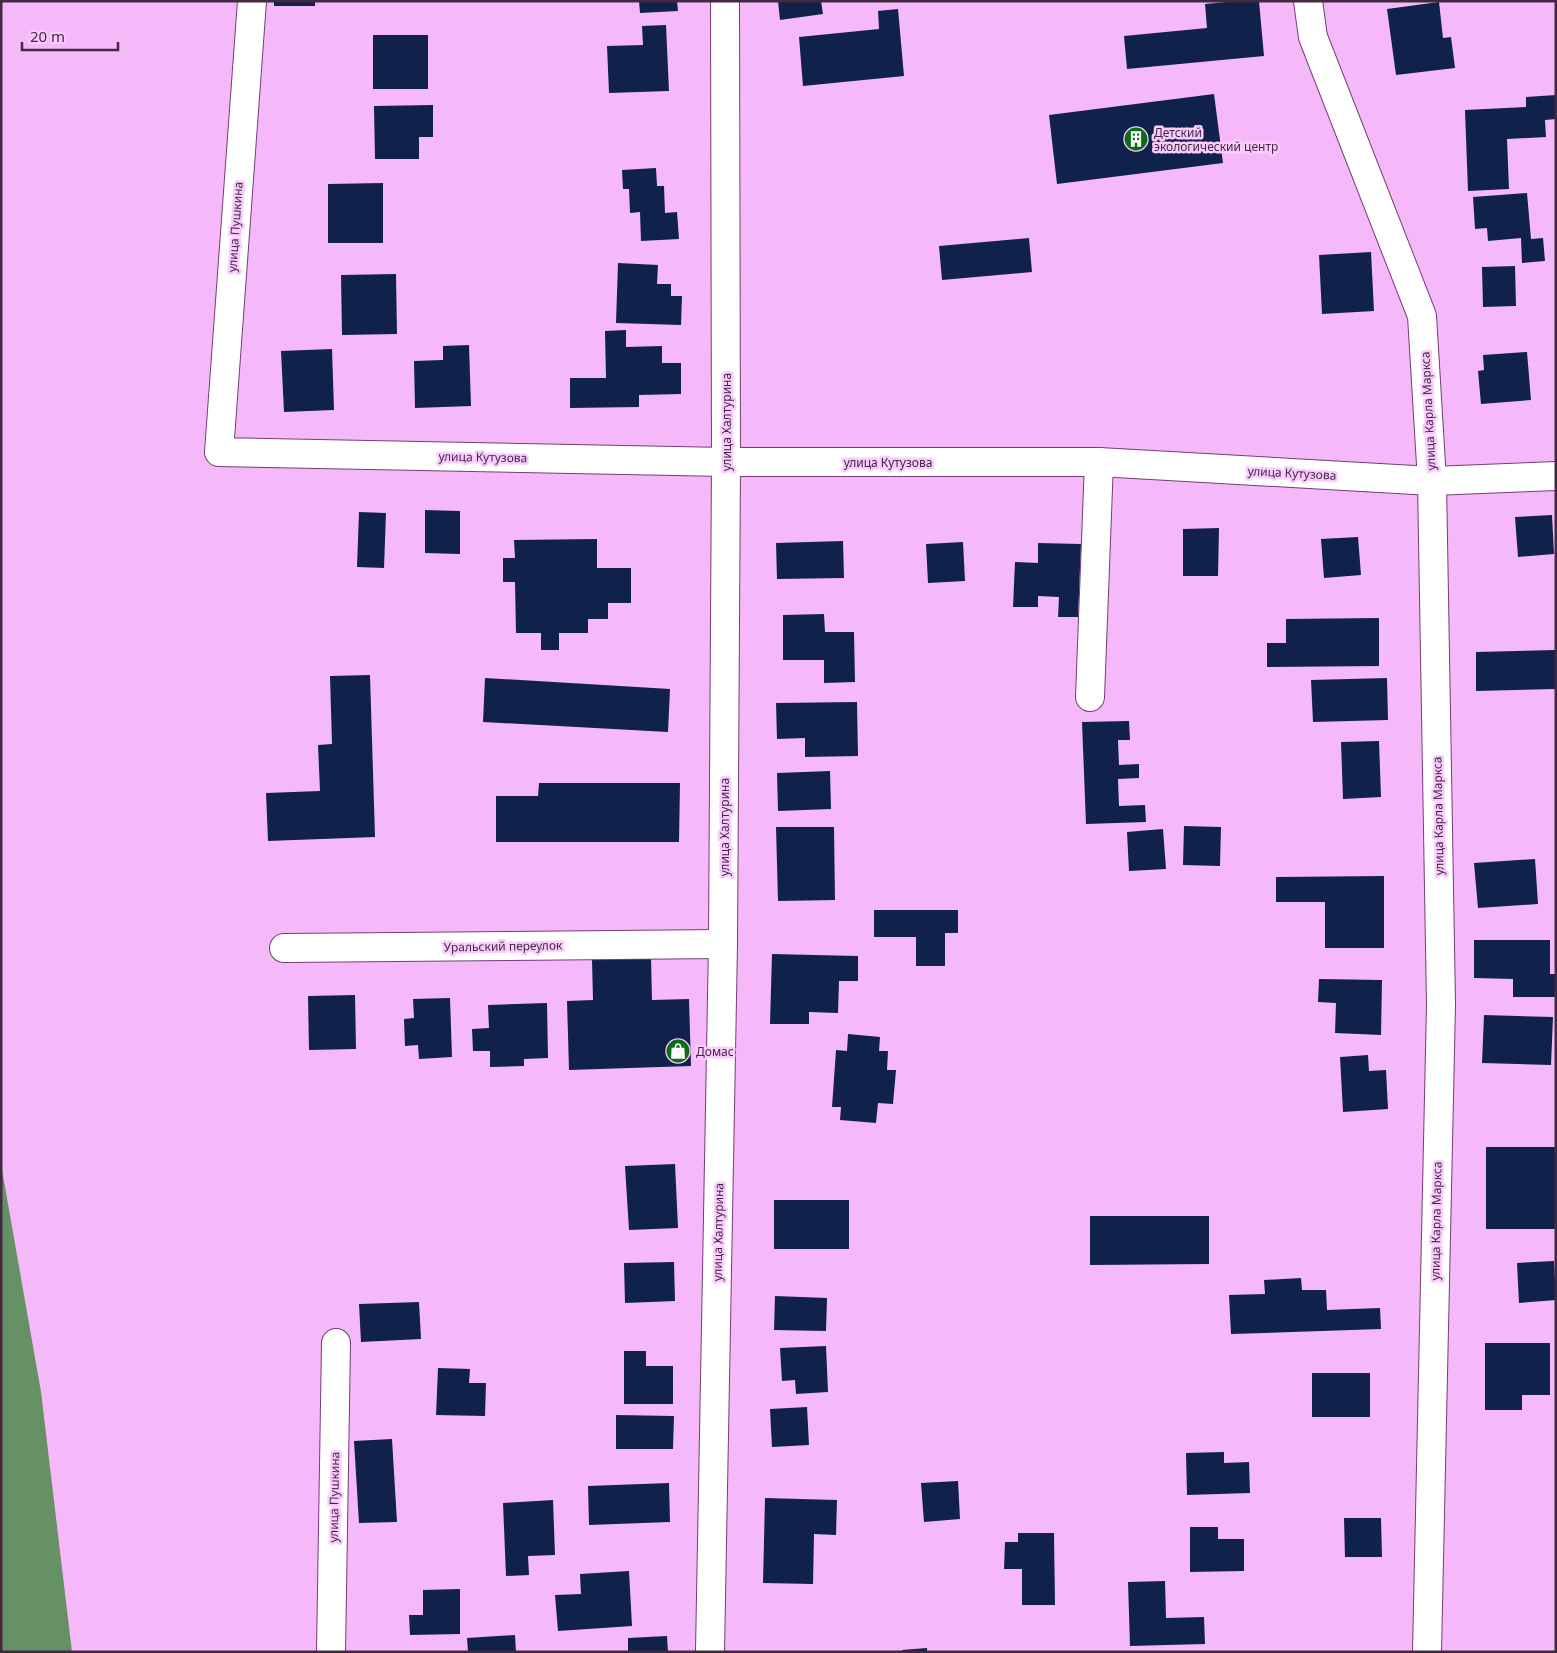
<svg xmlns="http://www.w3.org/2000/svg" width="1557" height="1653" font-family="'Noto Sans',sans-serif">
	<rect width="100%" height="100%" fill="#f5b9f9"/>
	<path fill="#659164" d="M 1,1164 L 41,1392 L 72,1652 L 1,1652 Z"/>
	<g fill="#10224c">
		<rect x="274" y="1" width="41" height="5"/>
		<path d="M 639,1 L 677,1 L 678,11 L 640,13 Z"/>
		<path d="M 778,1 L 821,1 L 823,14 L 780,20 Z"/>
		<path d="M 1238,1 L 1259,1 L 1264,56 L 1127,69 L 1124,36 L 1207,28 L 1205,4 Z"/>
		<path d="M 1439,2 L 1443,38 L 1451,37 L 1455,68 L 1396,75 L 1387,9 Z"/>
		<path d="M 898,9 L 904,76 L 803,86 L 799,37 L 879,29 L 878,11 Z"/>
		<path d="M 666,25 L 669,91 L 609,93 L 607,46 L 643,45 L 642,26 Z"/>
		<rect x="373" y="35" width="55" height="54"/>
		<path d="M 1214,94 L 1223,163 L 1057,184 L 1049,115 Z"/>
		<path d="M 1556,95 L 1556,119 L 1545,120 L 1546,137 L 1507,139 L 1509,189 L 1468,191 L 1465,110 L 1526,107 L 1526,97 Z"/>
		<path d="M 433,105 L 433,137 L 419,137 L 419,159 L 375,159 L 374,106 Z"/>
		<path d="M 656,168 L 657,186 L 664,186 L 665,213 L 677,212 L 679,239 L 641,241 L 640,212 L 630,213 L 629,189 L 623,189 L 622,170 Z"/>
		<path d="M 383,183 L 383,243 L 328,243 L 328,184 Z"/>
		<path d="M 1527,193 L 1531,239 L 1543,238 L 1545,261 L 1522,263 L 1521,238 L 1488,241 L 1487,228 L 1475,229 L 1473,197 Z"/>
		<path d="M 1029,238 L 1032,272 L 942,280 L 939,246 Z"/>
		<path d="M 1371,252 L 1374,311 L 1322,314 L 1319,255 Z"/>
		<path d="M 618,263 L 658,265 L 657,284 L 671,284 L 671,296 L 682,296 L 681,325 L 616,323 Z"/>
		<path d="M 1515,266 L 1516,306 L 1483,307 L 1482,267 Z"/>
		<path d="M 396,274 L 397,334 L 342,335 L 341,275 Z"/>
		<path d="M 626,330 L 626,347 L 662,346 L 662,363 L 681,363 L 681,394 L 639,395 L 639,407 L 570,408 L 570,378 L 606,378 L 605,331 Z"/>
		<path d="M 469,345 L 471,406 L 415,408 L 414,361 L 443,360 L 443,346 Z"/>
		<path d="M 332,349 L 334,410 L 284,412 L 281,351 Z"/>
		<path d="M 1527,352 L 1531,400 L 1481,404 L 1478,371 L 1484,370 L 1483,355 Z"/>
		<path d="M 425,510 L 460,511 L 460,554 L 425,553 Z"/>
		<path d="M 359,512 L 386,513 L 384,568 L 357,567 Z"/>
		<path d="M 1552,515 L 1554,554 L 1518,557 L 1515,517 Z"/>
		<path d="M 1219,528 L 1218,576 L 1183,576 L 1183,529 Z"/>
		<path d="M 1358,537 L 1361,575 L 1324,578 L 1321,539 Z"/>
		<path d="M 597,539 L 597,568 L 631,568 L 631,603 L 608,603 L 608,619 L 588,619 L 588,633 L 559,633 L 559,650 L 541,650 L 541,633 L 516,633 L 515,582 L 503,582 L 503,558 L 515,558 L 514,540 Z"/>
		<path d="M 843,541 L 844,578 L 777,579 L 776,543 Z"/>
		<path d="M 963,542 L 965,581 L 928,583 L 926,544 Z"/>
		<path d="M 1038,543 L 1081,544 L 1078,617 L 1058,617 L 1059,597 L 1038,596 L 1038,607 L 1013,607 L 1015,562 L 1038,563 Z"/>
		<path d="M 824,614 L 825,632 L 854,632 L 855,682 L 824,683 L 824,660 L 783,660 L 783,615 Z"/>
		<path d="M 1379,618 L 1379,666 L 1267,667 L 1267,643 L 1286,643 L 1286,619 Z"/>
		<path d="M 1556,650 L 1556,689 L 1476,691 L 1476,652 Z"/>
		<path d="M 370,675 L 375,837 L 268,841 L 266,793 L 320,791 L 318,745 L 332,744 L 330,676 Z"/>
		<path d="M 485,678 L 670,689 L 668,732 L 483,722 Z"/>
		<path d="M 1387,678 L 1388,720 L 1313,722 L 1311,680 Z"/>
		<path d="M 857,702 L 858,756 L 805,757 L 805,738 L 777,739 L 776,703 Z"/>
		<path d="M 1129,721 L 1130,740 L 1118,740 L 1119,765 L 1139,764 L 1139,778 L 1118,779 L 1119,806 L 1145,805 L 1146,822 L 1086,824 L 1082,722 Z"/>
		<path d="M 1379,741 L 1381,797 L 1343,799 L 1341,742 Z"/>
		<path d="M 830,771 L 831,809 L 778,811 L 777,773 Z"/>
		<path d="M 539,783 L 680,783 L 679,842 L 496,842 L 496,796 L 538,796 Z"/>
		<path d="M 1184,826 L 1221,827 L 1220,866 L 1183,865 Z"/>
		<path d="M 776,827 L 834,827 L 835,900 L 778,901 Z"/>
		<path d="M 1163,829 L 1166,869 L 1129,871 L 1127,832 Z"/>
		<path d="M 1535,859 L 1538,904 L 1478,908 L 1474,863 Z"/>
		<path d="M 1384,876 L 1384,948 L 1325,948 L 1325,902 L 1276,902 L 1276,877 Z"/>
		<path d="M 874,910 L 958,910 L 958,933 L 945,933 L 945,966 L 916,966 L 916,937 L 874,937 Z"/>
		<path d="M 1474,940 L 1550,940 L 1550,974 L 1556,974 L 1556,997 L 1513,997 L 1513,979 L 1474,978 Z"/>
		<path d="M 772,954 L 858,956 L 858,981 L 839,981 L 838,1013 L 809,1012 L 809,1024 L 770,1024 Z"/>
		<path d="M 651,958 L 652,1000 L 689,999 L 691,1066 L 569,1070 L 567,1001 L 593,1000 L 592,960 Z"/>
		<path d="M 1319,979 L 1382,980 L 1381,1035 L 1335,1033 L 1336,1003 L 1318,1002 Z"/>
		<path d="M 355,995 L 356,1049 L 309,1050 L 308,996 Z"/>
		<path d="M 450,998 L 452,1057 L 419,1059 L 418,1045 L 405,1046 L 404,1019 L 414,1018 L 413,999 Z"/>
		<path d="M 547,1003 L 548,1058 L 524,1059 L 524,1066 L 490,1067 L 490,1051 L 473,1051 L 472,1029 L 489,1028 L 488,1005 Z"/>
		<path d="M 1484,1015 L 1553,1017 L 1551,1065 L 1482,1063 Z"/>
		<path d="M 848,1034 L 880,1037 L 879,1051 L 888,1051 L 887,1070 L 896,1070 L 893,1104 L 878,1103 L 876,1123 L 840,1120 L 841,1107 L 832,1107 L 836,1050 L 847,1051 Z"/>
		<path d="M 1368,1055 L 1369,1071 L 1386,1070 L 1388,1109 L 1343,1112 L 1340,1057 Z"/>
		<rect x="1486" y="1147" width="70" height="82"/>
		<path d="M 675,1164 L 678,1228 L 629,1230 L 625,1166 Z"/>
		<rect x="774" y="1200" width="75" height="49"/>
		<path d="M 1090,1216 L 1209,1216 L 1209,1264 L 1090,1265 Z"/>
		<path d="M 1554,1261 L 1556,1300 L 1519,1303 L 1517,1263 Z"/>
		<path d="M 674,1262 L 675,1301 L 625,1303 L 624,1263 Z"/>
		<path d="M 1301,1278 L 1302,1290 L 1326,1290 L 1327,1310 L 1380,1308 L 1381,1329 L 1231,1334 L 1229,1295 L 1265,1294 L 1264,1280 Z"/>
		<path d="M 775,1296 L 827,1298 L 826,1331 L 774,1330 Z"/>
		<path d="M 419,1302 L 421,1339 L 361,1342 L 359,1304 Z"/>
		<path d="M 1485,1343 L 1550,1343 L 1550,1395 L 1522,1395 L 1522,1410 L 1485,1410 Z"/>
		<path d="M 826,1346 L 828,1392 L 796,1394 L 795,1380 L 782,1381 L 780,1348 Z"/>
		<path d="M 624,1351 L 646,1351 L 646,1366 L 673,1366 L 673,1404 L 624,1404 Z"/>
		<path d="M 438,1368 L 470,1369 L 469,1383 L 486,1383 L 485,1416 L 436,1415 Z"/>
		<rect x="1312" y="1373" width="58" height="44"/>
		<path d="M 807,1407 L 809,1445 L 772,1447 L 770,1409 Z"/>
		<path d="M 616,1415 L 674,1416 L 673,1449 L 616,1449 Z"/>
		<path d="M 392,1439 L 397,1522 L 359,1523 L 354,1441 Z"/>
		<path d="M 1224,1452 L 1224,1463 L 1249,1462 L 1250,1493 L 1187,1495 L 1186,1453 Z"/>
		<path d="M 958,1481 L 960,1519 L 924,1522 L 921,1483 Z"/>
		<path d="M 669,1483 L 670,1522 L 589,1525 L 588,1486 Z"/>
		<path d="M 765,1498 L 837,1500 L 836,1535 L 814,1534 L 813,1584 L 763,1583 Z"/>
		<path d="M 553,1500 L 555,1555 L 528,1556 L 529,1575 L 506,1576 L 503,1503 Z"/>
		<path d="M 1344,1518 L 1381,1518 L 1382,1557 L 1345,1557 Z"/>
		<path d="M 1190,1527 L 1218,1527 L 1218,1539 L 1244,1539 L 1244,1571 L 1190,1572 Z"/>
		<path d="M 1018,1533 L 1054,1533 L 1055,1605 L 1022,1605 L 1022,1569 L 1004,1569 L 1005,1542 L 1018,1542 Z"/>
		<path d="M 629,1571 L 632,1626 L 558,1631 L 555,1595 L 581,1594 L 580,1574 Z"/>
		<path d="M 1165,1581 L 1166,1618 L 1204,1617 L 1205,1644 L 1130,1646 L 1128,1582 Z"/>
		<path d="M 460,1589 L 460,1634 L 410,1635 L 409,1615 L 423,1615 L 423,1590 Z"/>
		<path d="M 515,1635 L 516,1652 L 468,1652 L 467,1638 Z"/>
		<path d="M 667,1636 L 668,1652 L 628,1652 L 628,1638 Z"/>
		<path d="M 927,1648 L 927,1652 L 902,1652 L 902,1650 Z"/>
	</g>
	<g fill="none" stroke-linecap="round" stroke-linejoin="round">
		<defs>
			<g id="minor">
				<path d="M 252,1 L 219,452 L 726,462 L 1099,462 L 1432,481 L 1556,476"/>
				<path d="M 1308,1 L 1313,37 L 1422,316 L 1432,481 L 1441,1004 L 1427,1652"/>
				<path d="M 1090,697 L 1099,462"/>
				<path d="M 284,948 L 723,944"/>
				<path d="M 331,1652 L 336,1343"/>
			</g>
			<path id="major" d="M 710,1652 L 723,944 L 726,462 L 725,1"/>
		</defs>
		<use href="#minor" stroke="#733e78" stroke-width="30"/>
		<use href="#major" stroke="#733e78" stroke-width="30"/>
		<use href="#minor" stroke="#fff" stroke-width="28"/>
		<use href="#major" stroke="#fff" stroke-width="28"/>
	</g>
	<defs>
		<symbol id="building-disc" viewBox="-11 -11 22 22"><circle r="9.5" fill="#0c6d19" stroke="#fbcbff"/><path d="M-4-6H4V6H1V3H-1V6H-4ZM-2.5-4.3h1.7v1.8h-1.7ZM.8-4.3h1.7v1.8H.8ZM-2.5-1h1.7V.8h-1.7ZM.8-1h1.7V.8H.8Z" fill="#fff"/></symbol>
		<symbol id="shop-disc" viewBox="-11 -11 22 22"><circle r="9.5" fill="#0c6d19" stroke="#fbcbff"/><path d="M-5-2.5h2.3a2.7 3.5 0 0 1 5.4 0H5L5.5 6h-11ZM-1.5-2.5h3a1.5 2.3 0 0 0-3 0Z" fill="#fff"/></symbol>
	</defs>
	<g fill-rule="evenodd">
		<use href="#building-disc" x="1122" y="125" width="28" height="28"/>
		<use href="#shop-disc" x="664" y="1037" width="28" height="28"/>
	</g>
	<g text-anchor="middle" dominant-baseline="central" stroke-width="5" stroke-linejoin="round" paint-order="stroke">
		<g font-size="12" fill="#412942" stroke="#fbcbff" text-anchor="start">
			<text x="1154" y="132">Детский<tspan x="1154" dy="14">экологический центр</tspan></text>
			<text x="696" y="1051">Домас</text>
		</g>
		<g font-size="12" fill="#412942" stroke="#fbcbff">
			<text transform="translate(235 227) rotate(-86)">улица Пушкина</text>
			<text transform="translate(1428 411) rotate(-93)">улица Карла Маркса</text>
			<text transform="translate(726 422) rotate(-90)">улица Халтурина</text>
			<text transform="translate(483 457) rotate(1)">улица Кутузова</text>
			<text x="888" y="462">улица Кутузова</text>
			<text transform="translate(1292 473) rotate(3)">улица Кутузова</text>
			<text transform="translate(1438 816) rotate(-91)">улица Карла Маркса</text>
			<text transform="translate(724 827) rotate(-90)">улица Халтурина</text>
			<text transform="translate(503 946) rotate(-1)">Уральский переулок</text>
			<text transform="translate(1436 1221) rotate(-89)">улица Карла Маркса</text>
			<text transform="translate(718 1232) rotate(-89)">улица Халтурина</text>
			<text transform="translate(334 1497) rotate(-89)">улица Пушкина</text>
		</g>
	</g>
	<rect width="1557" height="1653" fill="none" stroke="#412942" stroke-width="5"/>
	<path d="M22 42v8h96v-8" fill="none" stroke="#412942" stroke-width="2.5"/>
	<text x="30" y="42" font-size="15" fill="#412942" stroke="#fbcbff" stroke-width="4" paint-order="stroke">20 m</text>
</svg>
